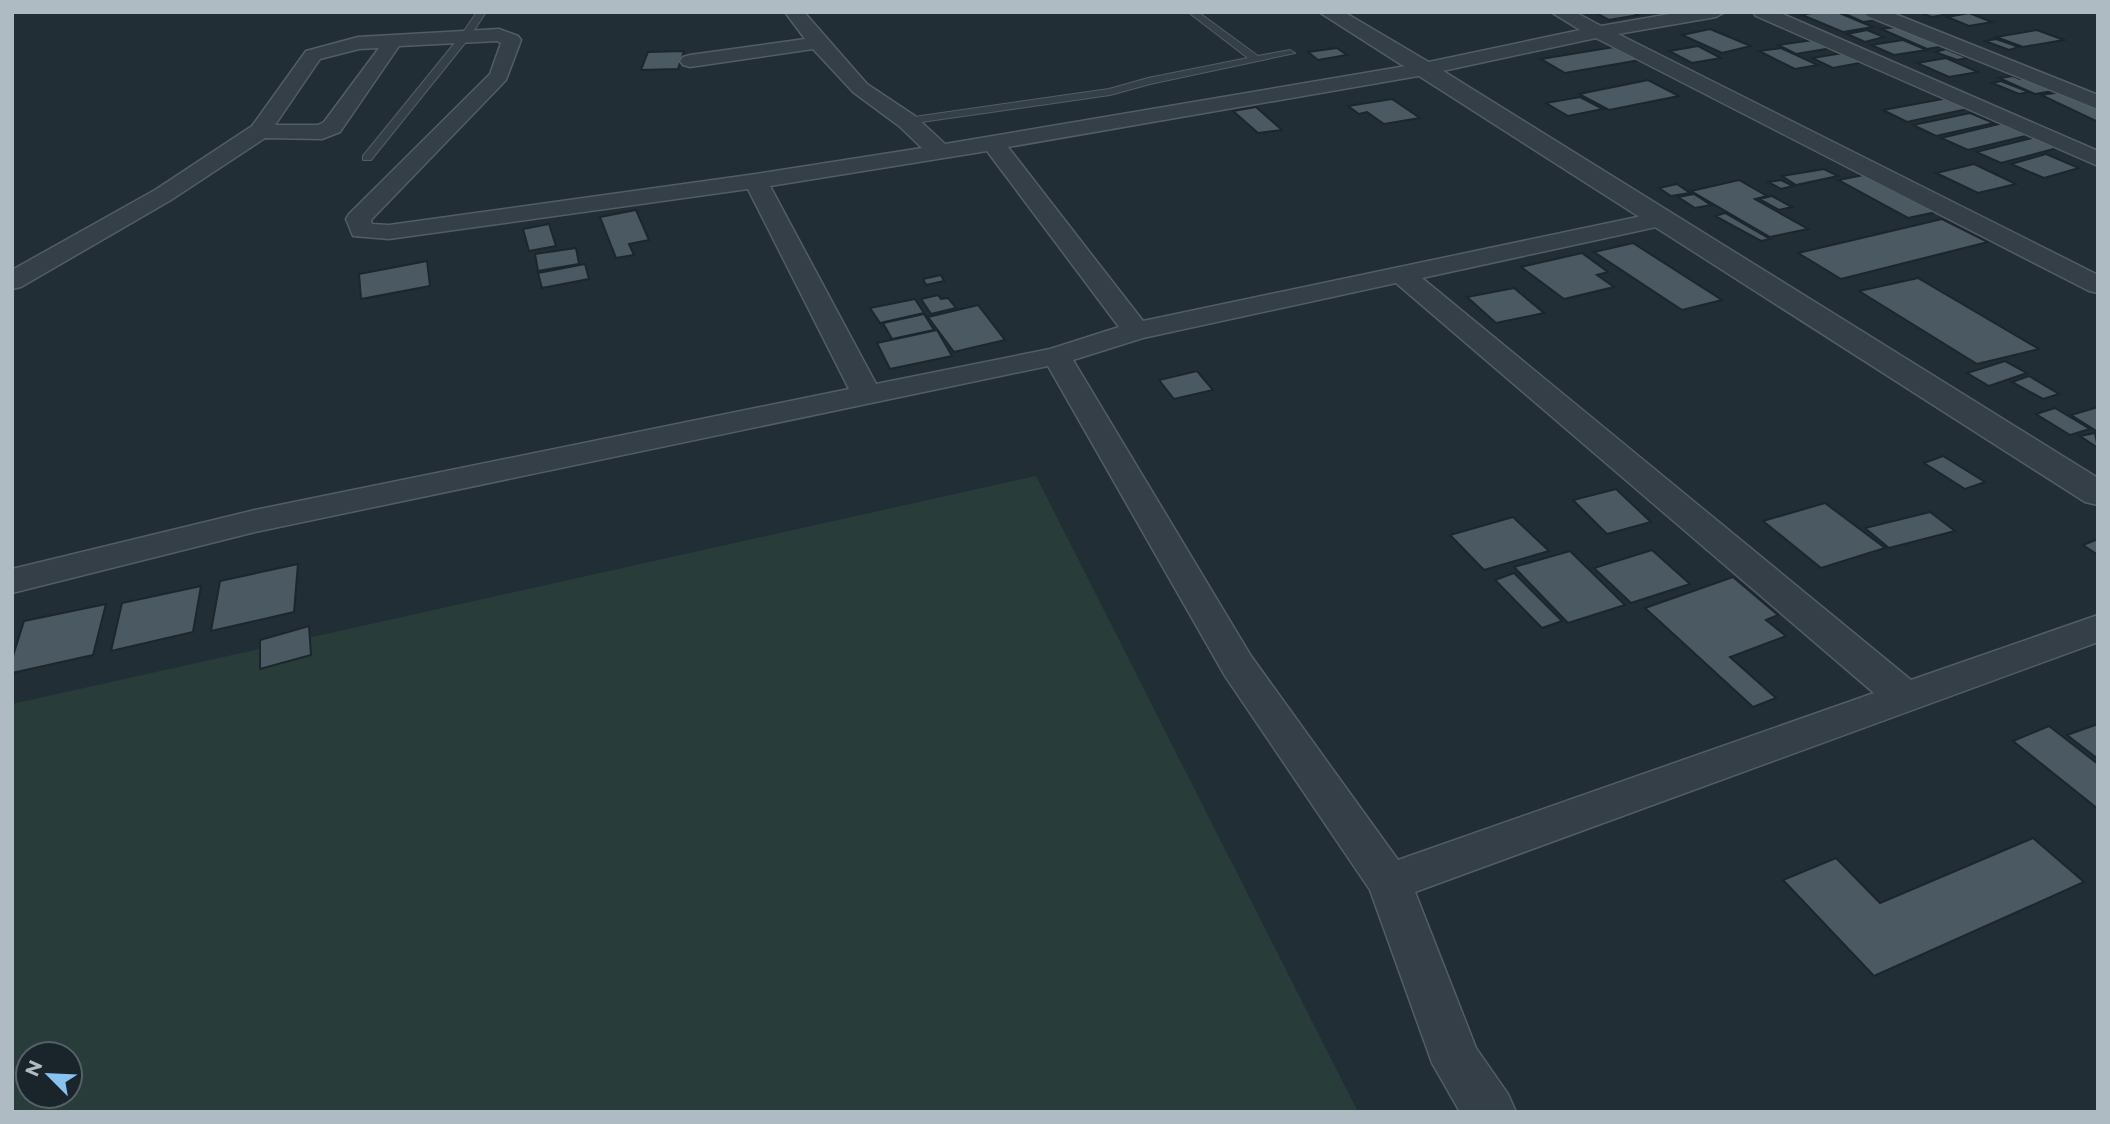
<svg xmlns="http://www.w3.org/2000/svg" width="2110" height="1124" font-family="Montserrat,sans-serif">
	<rect width="100%" height="100%" fill="#222e36"/>
	<path fill="#283c39" fill-rule="evenodd" d="M 1036,476 L 1358,1112 L 12,1112 L 12,704 ZM 28,1054 L 70,1054 L 70,1096 L 28,1096 Z"/>
	<g fill="#4a5962" stroke="#1c262d" stroke-width="2">
		<path d="M 1594,12 L 1632,12 L 1638,15 L 1609,20 Z"/>
		<path d="M 1816,12 L 1837,12 L 1873,27 L 1843,32 L 1802,15 Z"/>
		<path d="M 1841,12 L 1880,12 L 1893,18 L 1863,22 Z"/>
		<path d="M 1918,12 L 1959,12 L 1932,17 Z"/>
		<path d="M 1969,13 L 1992,22 L 1969,26 L 1947,17 Z"/>
		<path d="M 1896,27 L 1957,44 L 1927,49 L 1881,29 Z"/>
		<path d="M 1710,29 L 1751,46 L 1722,53 L 1682,35 Z"/>
		<path d="M 1867,30 L 1884,37 L 1865,42 L 1847,34 Z"/>
		<path d="M 2037,30 L 2064,40 L 2023,47 L 1996,37 Z"/>
		<path d="M 1820,39 L 1838,47 L 1796,54 L 1778,45 Z"/>
		<path d="M 1996,39 L 2019,47 L 2009,50 L 1985,41 Z"/>
		<path d="M 1903,40 L 1927,50 L 1894,55 L 1871,45 Z"/>
		<path d="M 1698,46 L 1721,58 L 1692,63 L 1669,51 Z"/>
		<path d="M 1614,47 L 1640,60 L 1565,73 L 1541,59 Z"/>
		<path d="M 1337,48 L 1347,55 L 1318,60 L 1308,52 Z"/>
		<path d="M 1781,48 L 1818,65 L 1795,69 L 1759,51 Z"/>
		<path d="M 1946,49 L 1968,58 L 1957,60 L 1935,52 Z"/>
		<path d="M 684,51 L 678,69 L 641,70 L 648,52 Z"/>
		<path d="M 1849,52 L 1870,61 L 1833,68 L 1812,58 Z"/>
		<path d="M 1946,58 L 1978,72 L 1949,77 L 1917,63 Z"/>
		<path d="M 2013,76 L 2020,79 L 2035,76 L 2065,89 L 2035,94 L 1999,78 Z"/>
		<path d="M 1648,80 L 1679,96 L 1609,110 L 1579,94 Z"/>
		<path d="M 2001,81 L 2029,92 L 2019,94 L 1992,83 Z"/>
		<path d="M 2068,91 L 2098,103 L 2098,122 L 2041,95 Z"/>
		<path d="M 1580,97 L 1603,109 L 1568,116 L 1546,103 Z"/>
		<path d="M 1948,98 L 1972,108 L 1907,122 L 1883,110 Z"/>
		<path d="M 1392,99 L 1420,118 L 1384,124 L 1367,112 L 1359,114 L 1348,106 Z"/>
		<path d="M 1256,107 L 1282,130 L 1258,133 L 1233,111 Z"/>
		<path d="M 1970,113 L 1994,123 L 1936,136 L 1913,125 Z"/>
		<path d="M 2003,123 L 2030,135 L 1968,150 L 1941,138 Z"/>
		<path d="M 2036,137 L 2061,147 L 2001,163 L 1976,152 Z"/>
		<path d="M 2046,154 L 2079,168 L 2044,178 L 2011,164 Z"/>
		<path d="M 1974,164 L 2016,184 L 1978,193 L 1936,173 Z"/>
		<path d="M 1824,169 L 1838,176 L 1796,185 L 1782,176 Z"/>
		<path d="M 1874,173 L 1946,210 L 1908,218 L 1838,180 Z"/>
		<path d="M 1739,180 L 1767,196 L 1755,199 L 1808,229 L 1770,237 L 1691,191 Z"/>
		<path d="M 1781,180 L 1793,186 L 1781,189 L 1768,182 Z"/>
		<path d="M 1677,184 L 1690,193 L 1671,196 L 1659,188 Z"/>
		<path d="M 1694,194 L 1711,205 L 1695,208 L 1678,197 Z"/>
		<path d="M 1772,196 L 1792,207 L 1779,210 L 1759,199 Z"/>
		<path d="M 636,210 L 649,240 L 629,244 L 634,255 L 616,258 L 600,217 Z"/>
		<path d="M 1725,213 L 1770,239 L 1761,241 L 1715,216 Z"/>
		<path d="M 1942,219 L 1988,242 L 1841,279 L 1798,253 Z"/>
		<path d="M 549,224 L 556,246 L 529,251 L 523,229 Z"/>
		<path d="M 1633,243 L 1722,300 L 1682,310 L 1594,252 Z"/>
		<path d="M 576,248 L 579,264 L 538,271 L 535,254 Z"/>
		<path d="M 1582,253 L 1608,272 L 1597,275 L 1614,287 L 1564,299 L 1521,267 Z"/>
		<path d="M 427,261 L 430,286 L 361,299 L 359,274 Z"/>
		<path d="M 585,264 L 589,279 L 542,288 L 538,273 Z"/>
		<path d="M 941,275 L 944,281 L 926,285 L 923,279 Z"/>
		<path d="M 1918,278 L 2039,349 L 1977,364 L 1859,291 Z"/>
		<path d="M 1514,288 L 1544,313 L 1496,323 L 1467,297 Z"/>
		<path d="M 938,295 L 941,299 L 948,298 L 956,308 L 931,314 L 921,299 Z"/>
		<path d="M 915,299 L 924,313 L 880,323 L 870,308 Z"/>
		<path d="M 978,305 L 1005,340 L 954,352 L 928,317 Z"/>
		<path d="M 924,314 L 934,330 L 892,339 L 883,323 Z"/>
		<path d="M 937,330 L 952,356 L 890,369 L 877,343 Z"/>
		<path d="M 2005,361 L 2027,373 L 1989,386 L 1967,373 Z"/>
		<path d="M 1197,371 L 1213,390 L 1174,399 L 1159,380 Z"/>
		<path d="M 2029,376 L 2059,394 L 2043,399 L 2012,382 Z"/>
		<path d="M 2098,407 L 2098,432 L 2071,415 Z"/>
		<path d="M 2055,408 L 2090,429 L 2070,435 L 2036,414 Z"/>
		<path d="M 2095,433 L 2098,448 L 2080,436 Z"/>
		<path d="M 1943,456 L 1985,482 L 1965,489 L 1924,463 Z"/>
		<path d="M 1616,489 L 1651,522 L 1607,534 L 1573,500 Z"/>
		<path d="M 1825,503 L 1885,548 L 1821,568 L 1763,521 Z"/>
		<path d="M 1930,512 L 1955,531 L 1889,548 L 1865,528 Z"/>
		<path d="M 1513,517 L 1549,551 L 1484,570 L 1450,535 Z"/>
		<path d="M 2098,539 L 2098,555 L 2083,545 Z"/>
		<path d="M 1652,550 L 1690,584 L 1631,603 L 1594,568 Z"/>
		<path d="M 1570,551 L 1625,605 L 1568,623 L 1514,567 Z"/>
		<path d="M 298,564 L 294,612 L 211,631 L 220,581 Z"/>
		<path d="M 1514,573 L 1562,621 L 1542,628 L 1495,580 Z"/>
		<path d="M 1733,577 L 1778,615 L 1766,620 L 1786,636 L 1730,657 L 1776,698 L 1753,707 L 1645,608 Z"/>
		<path d="M 201,586 L 193,632 L 111,651 L 122,603 Z"/>
		<path d="M 106,604 L 93,655 L 12,673 L 12,659 L 24,621 Z"/>
		<path d="M 309,626 L 311,655 L 260,669 L 260,640 Z"/>
		<path d="M 2098,724 L 2098,759 L 2067,735 Z"/>
		<path d="M 2049,726 L 2098,764 L 2098,809 L 2013,741 Z"/>
		<path d="M 2033,838 L 2084,882 L 1874,976 L 1783,880 L 1836,858 L 1880,903 Z"/>
	</g>
	<g fill="none" stroke-linecap="round" stroke-linejoin="round">
		<defs>
			<g id="service">
				<path d="M 477,12 L 486,12 L 469,38 L 371,160 L 363,160 L 363,156 L 462,34 Z"/>
				<path d="M 1188,12 L 1198,12 L 1258,56 L 1290,50 L 1295,53 L 1150,84 L 1110,95 L 907,124 L 902,121 L 907,118 L 1109,89 L 1148,78 L 1248,58 Z"/>
			</g>
			<g id="minor">
				<path d="M 785,12 L 804,12 L 867,84 L 915,116 L 945,144 L 1424,63 L 1580,30 L 1551,12 L 1575,12 L 1601,26 L 1681,12 L 1725,12 L 1716,17 L 1618,34 L 2098,275 L 2098,293 L 2089,291 L 1596,38 L 1424,75 L 1008,147 L 1143,321 L 1661,212 L 1670,214 L 1673,219 L 1670,224 L 1422,278 L 1911,680 L 2098,615 L 2098,642 L 1415,892 L 1476,1048 L 1508,1094 L 1516,1112 L 1460,1112 L 1432,1063 L 1370,890 L 1225,676 L 1048,366 L 255,532 L 12,593 L 12,569 L 255,510 L 849,389 L 748,189 L 389,239 L 353,236 L 346,219 L 349,214 L 490,74 L 501,43 L 497,41 L 399,46 L 340,132 L 322,139 L 265,138 L 171,200 L 21,287 L 12,289 L 12,270 L 155,190 L 252,126 L 306,51 L 358,37 L 499,29 L 518,36 L 521,40 L 506,80 L 371,220 L 372,224 L 389,225 L 756,174 L 922,148 L 899,126 L 853,92 L 813,49 L 690,67 L 683,65 L 680,61 L 683,57 L 690,55 L 805,39 ZM 379,48 L 324,122 L 318,125 L 275,125 L 320,59 L 359,49 ZM 987,151 L 1119,327 L 1050,349 L 876,384 L 770,186 ZM 1396,283 L 1874,693 L 1398,860 L 1251,656 L 1073,360 L 1143,338 Z"/>
				<path d="M 1753,12 L 1778,12 L 2098,151 L 2098,166 L 1756,16 Z"/>
				<path d="M 1864,12 L 1890,12 L 2098,95 L 2098,109 L 1867,16 Z"/>
			</g>
			<path id="tertiary" d="M 1319,12 L 1344,12 L 1432,64 L 2098,478 L 2098,505 L 2085,502 Z"/>
		</defs>
		<use href="#service" stroke="#525d64" stroke-width="2"/>
		<use href="#minor" stroke="#525d64" stroke-width="3"/>
		<use href="#tertiary" stroke="#525d64" stroke-width="3"/>
		<use href="#service" fill="#353f47" fill-rule="evenodd"/>
		<use href="#minor" fill="#353f47" fill-rule="evenodd"/>
		<use href="#tertiary" fill="#353f47" fill-rule="evenodd"/>
	</g>
	<rect width="2110" height="1124" fill="none" stroke="#afbbc3" stroke-width="28"/>
	<g transform="translate(49 1075) rotate(294)"><circle r="33" fill="#1a242b" stroke="#566068" stroke-width="2"/>
	<path d="M0-5L12 26L0 18L-12 26Z" fill="#88c2f0"/>
	<text y="-10" font-size="19" font-weight="bold" text-anchor="middle" fill="#afbbc3">N</text>
	</g>
</svg>
